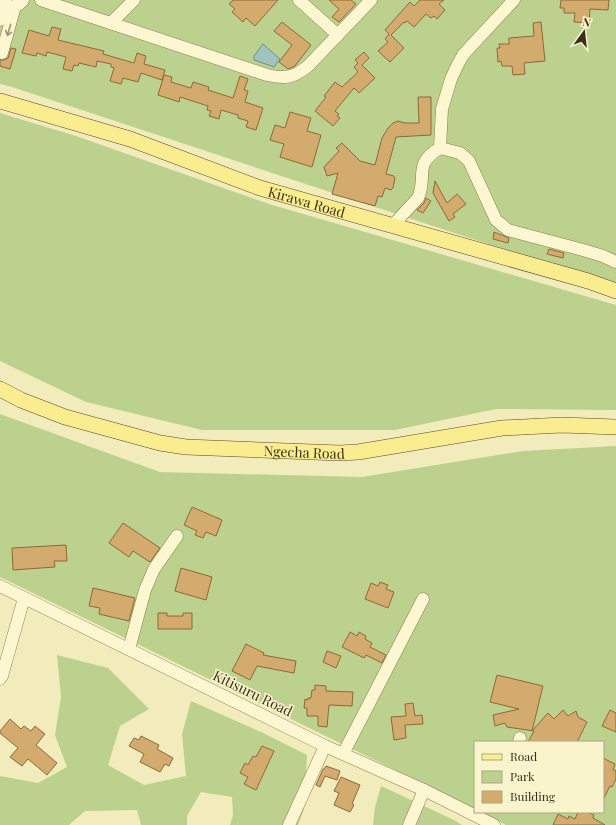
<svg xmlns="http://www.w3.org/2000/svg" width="616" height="825" font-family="'Playfair Display',serif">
	<rect width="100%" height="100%" fill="#f2ecbc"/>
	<g fill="#bdd18f">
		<path d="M 0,0 L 616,0 L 616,285 L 445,230 L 12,87 L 0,84 Z"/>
		<path d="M 0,113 L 76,136 L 269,204 L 616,305 L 616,410 L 496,409 L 395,430 L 202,430 L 86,402 L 0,361 Z"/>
		<path d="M 0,414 L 160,472 L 362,477 L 523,451 L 616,446 L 616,825 L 506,825 L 480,812 L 603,812 L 603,742 L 475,742 L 475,809 L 0,577 Z"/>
		<path d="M 57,655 L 108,668 L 149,709 L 120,726 L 108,765 L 144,785 L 186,776 L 182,734 L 191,701 L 261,732 L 307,755 L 304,809 L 298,825 L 230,825 L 233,815 L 232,797 L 201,792 L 187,816 L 187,825 L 141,825 L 137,810 L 85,811 L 69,825 L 0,825 L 0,776 L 38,783 L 67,767 L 55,735 L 61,697 Z"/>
		<path d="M 381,786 L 454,820 L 462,825 L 373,825 L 375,807 Z"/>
	</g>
	<path fill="#a0c3bf" stroke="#67918e" d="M 263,44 L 280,59 L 274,67 L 254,60 L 254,56 Z"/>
	<g fill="#d4ab6e" stroke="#8d6937">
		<path d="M 233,0 L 278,0 L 255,26 L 246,18 L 243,22 L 232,12 L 235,9 L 229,4 Z"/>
		<path d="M 329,0 L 351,0 L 356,4 L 339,22 L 332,17 L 339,9 Z"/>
		<path d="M 420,0 L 444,0 L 439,4 L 445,10 L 437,19 L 434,16 L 431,18 L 426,14 L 414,27 L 407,21 L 405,23 L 404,22 L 391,35 L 404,48 L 390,62 L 378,51 L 388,42 L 385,39 L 389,34 L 385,30 L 410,2 L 414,6 Z"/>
		<path d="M 561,0 L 609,0 L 608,10 L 590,9 L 589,23 L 574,22 L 575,13 L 564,13 L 564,8 L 560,8 Z"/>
		<path d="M 282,22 L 311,45 L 295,66 L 288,69 L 279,62 L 292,45 L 274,31 Z"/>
		<path d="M 541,22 L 545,61 L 524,63 L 525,74 L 513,75 L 512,66 L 502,66 L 501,61 L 498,62 L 497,48 L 500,48 L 499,44 L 509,44 L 509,38 L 534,36 L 533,23 Z"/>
		<path d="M 52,27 L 61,29 L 58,40 L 104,51 L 103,54 L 134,63 L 137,53 L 146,56 L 144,64 L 165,70 L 162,80 L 141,73 L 138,82 L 123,78 L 121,84 L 110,81 L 114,68 L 111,67 L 111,64 L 97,61 L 96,67 L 79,63 L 78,66 L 74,65 L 72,71 L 63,69 L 66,57 L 47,52 L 46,56 L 37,53 L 36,56 L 22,53 L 29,30 L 49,36 Z"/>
		<path d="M 11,48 L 16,49 L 10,69 L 0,66 L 0,60 L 4,60 L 8,58 Z"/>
		<path d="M 364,52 L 369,58 L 362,65 L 375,78 L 359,93 L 354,88 L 335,111 L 339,114 L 337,116 L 340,118 L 333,126 L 315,111 L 326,97 L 324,96 L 335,82 L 342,87 L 358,72 L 354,67 L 358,63 L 355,60 Z"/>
		<path d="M 164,75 L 172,77 L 171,82 L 191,88 L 193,82 L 209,87 L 208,90 L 233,98 L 240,76 L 248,79 L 244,90 L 248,91 L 245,102 L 263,108 L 256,130 L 246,127 L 248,121 L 238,118 L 238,115 L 221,110 L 219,119 L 209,116 L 211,111 L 207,110 L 208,106 L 180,97 L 179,102 L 158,95 Z"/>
		<path d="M 418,97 L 431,97 L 431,135 L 396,137 L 386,174 L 394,176 L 394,177 L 395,178 L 393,188 L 391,190 L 385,188 L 382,197 L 378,196 L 375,206 L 332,194 L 338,173 L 327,176 L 324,167 L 339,151 L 336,148 L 342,143 L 360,161 L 375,165 L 382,138 L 388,128 L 393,123 L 398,121 L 405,123 L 419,123 Z"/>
		<path d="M 290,112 L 311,118 L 307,131 L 321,135 L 312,167 L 280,157 L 284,144 L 270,140 L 275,125 L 285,128 Z"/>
		<path d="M 435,181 L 447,203 L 457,194 L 466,204 L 453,214 L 455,217 L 449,221 L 433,193 Z"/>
		<path d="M 426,198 L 431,201 L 423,213 L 417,210 L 424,203 Z"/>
		<path d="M 494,232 L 509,238 L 508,243 L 493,239 Z"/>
		<path d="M 549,249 L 564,253 L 563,258 L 547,254 Z"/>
		<path d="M 192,507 L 222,520 L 216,536 L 206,532 L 203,538 L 195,535 L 197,531 L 184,525 Z"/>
		<path d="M 123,523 L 160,548 L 150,562 L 133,551 L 129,557 L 109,543 Z"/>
		<path d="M 66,545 L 67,561 L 54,561 L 55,567 L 13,570 L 12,548 Z"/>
		<path d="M 181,568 L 212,577 L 206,600 L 175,591 Z"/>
		<path d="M 380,582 L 388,585 L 386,589 L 394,592 L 388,608 L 365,599 L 371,583 L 378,586 Z"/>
		<path d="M 93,588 L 135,598 L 129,621 L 99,614 L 100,608 L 89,606 Z"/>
		<path d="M 158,613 L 167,613 L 167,616 L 183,616 L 183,613 L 192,613 L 192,629 L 158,629 Z"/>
		<path d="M 350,632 L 357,636 L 359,632 L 366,636 L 365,639 L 372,643 L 370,647 L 386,655 L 382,663 L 366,655 L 364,658 L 342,647 Z"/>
		<path d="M 246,644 L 264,653 L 263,655 L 296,661 L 294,673 L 257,666 L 250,680 L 232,671 Z"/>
		<path d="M 327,651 L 341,656 L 336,668 L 323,662 Z"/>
		<path d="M 497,675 L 543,686 L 532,731 L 548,713 L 554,719 L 563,710 L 568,716 L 576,711 L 578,717 L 587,722 L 577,742 L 528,742 L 534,731 L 507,727 L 505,723 L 495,726 L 493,715 L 519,709 L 490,702 Z"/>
		<path d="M 315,685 L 326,686 L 326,691 L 353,692 L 352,706 L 329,705 L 327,727 L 318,726 L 318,716 L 307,716 L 307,708 L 304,708 L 305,699 L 308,700 L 308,698 L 311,698 L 312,690 L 315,690 Z"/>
		<path d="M 413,703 L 415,716 L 422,715 L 423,724 L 405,725 L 406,738 L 394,740 L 391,717 L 406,716 L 405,704 Z"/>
		<path d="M 610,710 L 616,713 L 616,732 L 602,726 Z"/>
		<path d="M 10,719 L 21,729 L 24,726 L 31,731 L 35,726 L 45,734 L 36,745 L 57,763 L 47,775 L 28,759 L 22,766 L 10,757 L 18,748 L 0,733 L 0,731 Z"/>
		<path d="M 141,736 L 159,745 L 157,749 L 173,758 L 169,766 L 165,764 L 160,772 L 140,762 L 144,754 L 129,746 L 134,738 L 139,740 Z"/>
		<path d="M 262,746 L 274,751 L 256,790 L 244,784 L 248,777 L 240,773 L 245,763 L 248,765 L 253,756 L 256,757 Z"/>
		<path d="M 603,758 L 615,764 L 613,770 L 616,771 L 616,779 L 612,787 L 610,786 L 603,800 Z"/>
		<path d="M 326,766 L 340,771 L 337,780 L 325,776 L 320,787 L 316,785 L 323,769 L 324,769 Z"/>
		<path d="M 341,777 L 360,785 L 352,804 L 354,805 L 350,812 L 334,805 L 339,793 L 334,791 Z"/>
		<path d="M 578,812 L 588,812 L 594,815 L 593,818 L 605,825 L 553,825 L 558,814 L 568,819 L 569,816 L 575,819 Z"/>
	</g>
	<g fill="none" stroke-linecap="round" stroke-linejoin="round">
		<defs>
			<g id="minor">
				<path d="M 1,0 C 8,8 16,9 23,0"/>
				<path d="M 41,0 L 267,75 C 285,79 293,78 308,66 L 371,0"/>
				<path d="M 299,0 L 338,35"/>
				<path d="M 0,20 L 5,5"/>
				<path d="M 111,23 L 134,0"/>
				<path d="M 2,53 L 15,6"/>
				<path d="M 440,148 L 460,153 L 469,161 L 496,220 L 508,230 L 583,250 L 603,256 L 616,262"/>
				<path d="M 440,148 L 442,109 L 451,79 L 457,66 L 463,55 L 473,44 L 514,0"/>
				<path d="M 392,226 L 418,198 C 428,175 412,165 440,148"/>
				<path d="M 0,586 L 325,746 L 424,790 L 494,825"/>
				<path d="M 129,649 L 145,590 L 154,569 L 177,536"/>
				<path d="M 0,679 L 2,676 L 24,598"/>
				<path d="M 519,742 L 520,738"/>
				<path d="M 343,754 L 423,599"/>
				<path d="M 289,825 L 325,746"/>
				<path d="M 409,825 L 424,790"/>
			</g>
			<g id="major">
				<path id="s1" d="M 0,101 L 130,139 L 260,188 L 588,281 L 616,291"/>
				<path id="s2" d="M 0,389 L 21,400 L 65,417 L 160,443 L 186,447 L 340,453 L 358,452 L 502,428 L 562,425 L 616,427"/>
			</g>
		</defs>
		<use href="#minor" stroke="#8b7c54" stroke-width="13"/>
		<use href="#major" stroke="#584829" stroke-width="16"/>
		<use href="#minor" stroke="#fcf7d0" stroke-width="12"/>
		<use href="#major" stroke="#faed8f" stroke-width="15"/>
	</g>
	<defs><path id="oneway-shaft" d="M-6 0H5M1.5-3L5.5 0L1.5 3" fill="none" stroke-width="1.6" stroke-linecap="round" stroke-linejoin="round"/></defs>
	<use stroke="#9a9375" href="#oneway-shaft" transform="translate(9 30) rotate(106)"/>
	<g text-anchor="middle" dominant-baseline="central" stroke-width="3" stroke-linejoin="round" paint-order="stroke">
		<g font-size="14" fill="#392f1a" stroke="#f9f4cc">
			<text stroke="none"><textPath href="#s1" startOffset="323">Kirawa Road</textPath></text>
			<text stroke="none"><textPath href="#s2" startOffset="314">Ngecha Road</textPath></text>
			<text transform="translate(253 693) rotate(26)">Kitisuru Road</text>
		</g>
	</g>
	<rect x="474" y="741" width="130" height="72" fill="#f9f4cc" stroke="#aca585"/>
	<rect x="482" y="754" width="20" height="6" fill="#faed8f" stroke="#aca585"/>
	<text x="510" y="761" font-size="12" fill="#392f1a">Road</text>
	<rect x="482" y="771" width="20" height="12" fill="#bdd18f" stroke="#aca585"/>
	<text x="510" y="781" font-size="12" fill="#392f1a">Park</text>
	<rect x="482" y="791" width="20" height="12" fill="#d4ab6e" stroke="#aca585"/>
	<text x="510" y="801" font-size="12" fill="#392f1a">Building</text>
	<g transform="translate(584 32) rotate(15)" stroke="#f9f4cc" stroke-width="3" paint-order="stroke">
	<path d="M0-3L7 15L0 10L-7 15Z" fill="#392f1a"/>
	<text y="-6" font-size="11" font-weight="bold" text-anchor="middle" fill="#392f1a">N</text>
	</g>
</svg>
